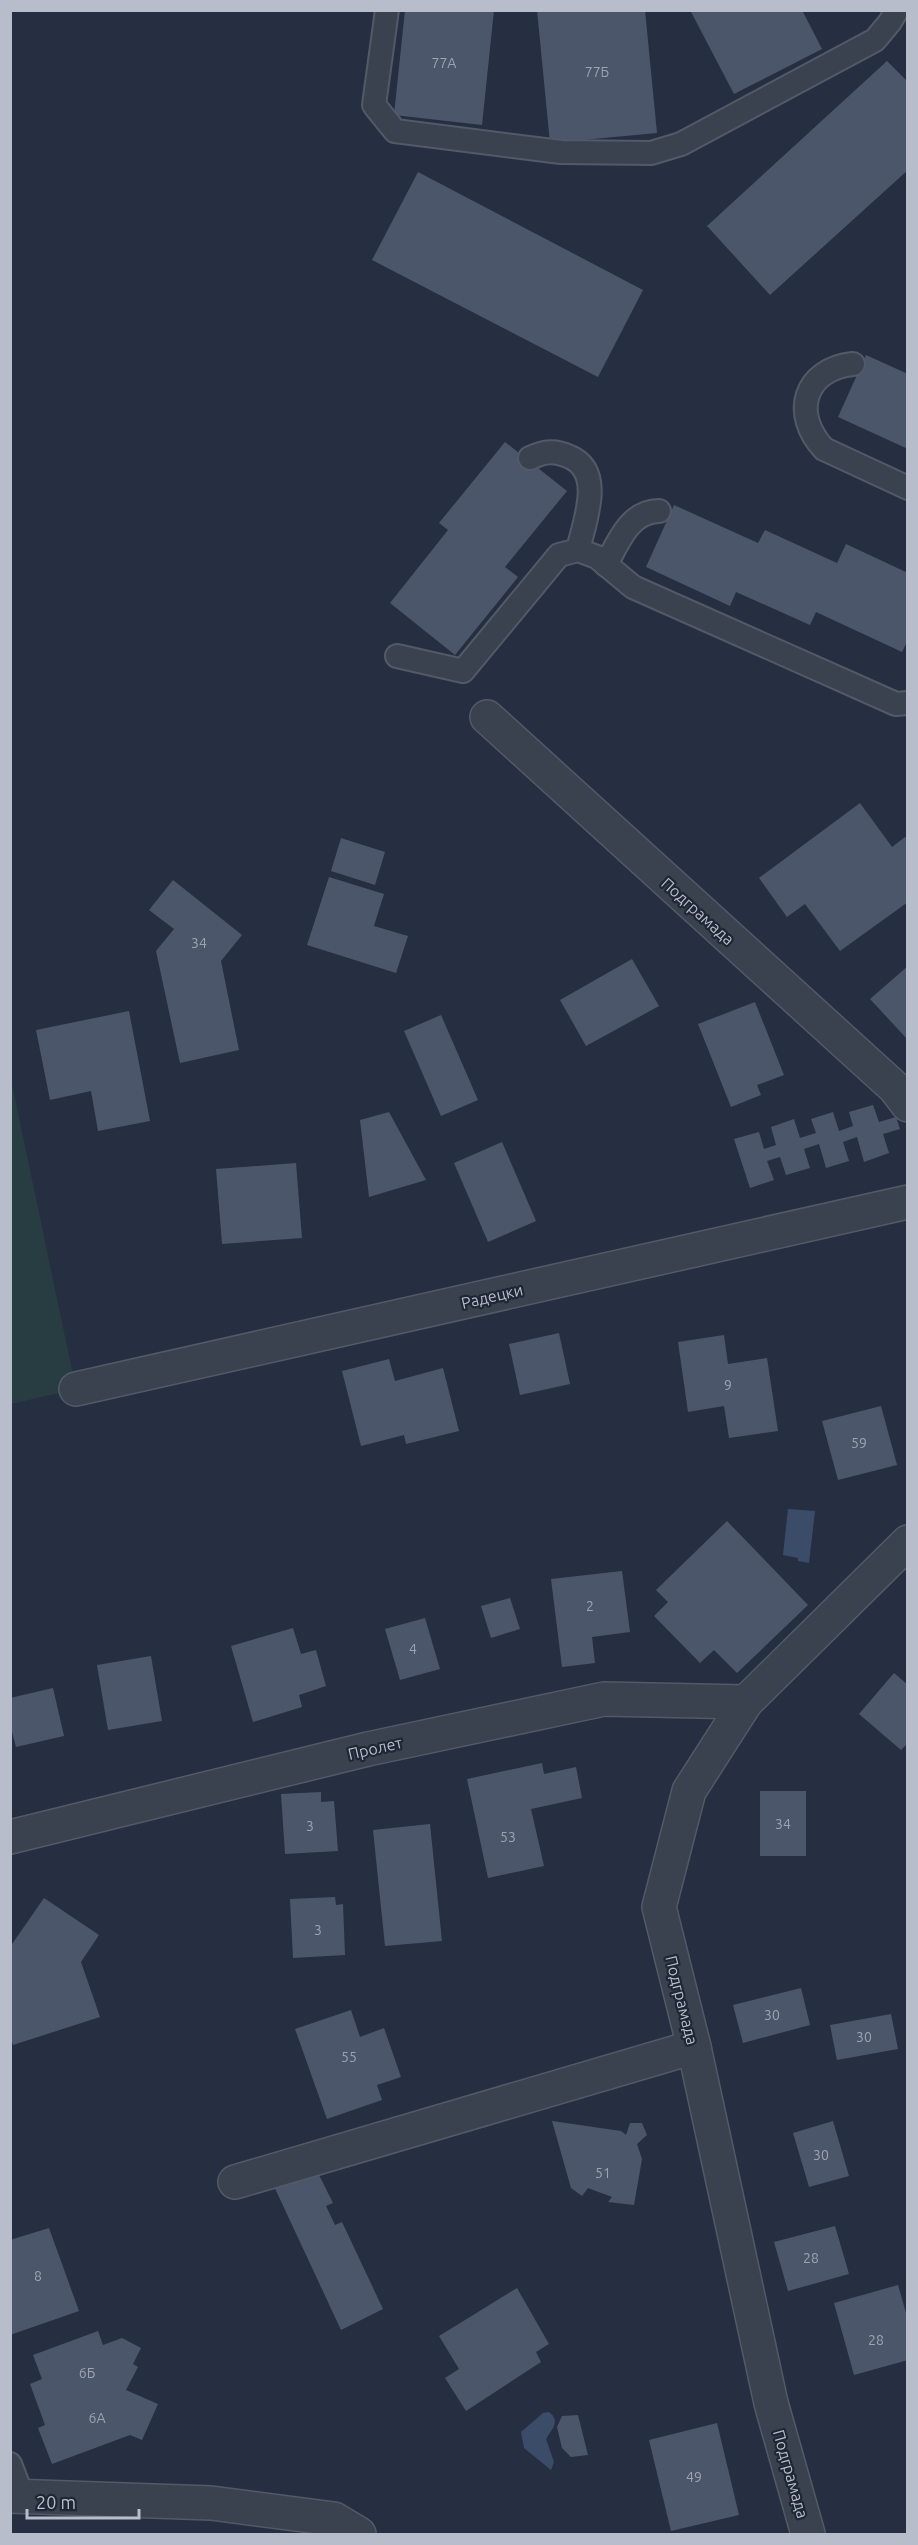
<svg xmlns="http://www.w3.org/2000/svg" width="918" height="2545" font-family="Ubuntu,sans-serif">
	<rect width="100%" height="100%" fill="#262f41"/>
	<path fill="#283d42" d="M 10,1075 L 76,1389 L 11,1404 L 10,1404 Z"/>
	<g fill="#3b4c69">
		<path d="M 788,1509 L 815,1511 L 809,1563 L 798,1561 L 798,1558 L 783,1555 Z"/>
		<path d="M 549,2412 C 561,2421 552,2429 546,2439 L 554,2462 L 551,2470 L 524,2448 L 521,2432 L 543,2413 Z"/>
	</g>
	<g fill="#4c566a">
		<path d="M 405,10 L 494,10 L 482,125 L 394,115 Z"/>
		<path d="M 537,10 L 645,10 L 657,133 L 550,143 Z"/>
		<path d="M 690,10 L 802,10 L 822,49 L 734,94 Z"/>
		<path d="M 887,61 L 908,82 L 908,170 L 770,295 L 707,226 Z"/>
		<path d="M 418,172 L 643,290 L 598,377 L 372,260 Z"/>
		<path d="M 866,355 L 908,374 L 908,449 L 838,417 Z"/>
		<path d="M 505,442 L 567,491 L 505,567 L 518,577 L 455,655 L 390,603 L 448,530 L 439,523 Z"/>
		<path d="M 674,505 L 758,543 L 765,530 L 837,563 L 846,544 L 908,573 L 908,640 L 902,652 L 816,612 L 810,625 L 736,592 L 730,606 L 646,567 Z"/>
		<path d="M 860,803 L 892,847 L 905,837 L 908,841 L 908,902 L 840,951 L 805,904 L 787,917 L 759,878 Z"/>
		<path d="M 341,838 L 385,852 L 375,885 L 331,871 Z"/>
		<path d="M 329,877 L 384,894 L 374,926 L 408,936 L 396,973 L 307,945 Z"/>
		<path d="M 173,880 L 242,935 L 221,961 L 239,1050 L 180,1063 L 156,951 L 174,929 L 149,910 Z"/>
		<path d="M 632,959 L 659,1006 L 586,1046 L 560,1000 Z"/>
		<path d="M 908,966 L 908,1040 L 870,999 Z"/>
		<path d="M 755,1002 L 784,1075 L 757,1085 L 761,1095 L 731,1107 L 698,1024 Z"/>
		<path d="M 129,1011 L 150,1121 L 98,1131 L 91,1091 L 50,1100 L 36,1030 Z"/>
		<path d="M 441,1015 L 478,1100 L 441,1116 L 404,1031 Z"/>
		<path d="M 873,1105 L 879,1122 L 896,1117 L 900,1129 L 883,1134 L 889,1153 L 864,1162 L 857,1137 L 843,1142 L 849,1161 L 826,1168 L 819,1144 L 804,1149 L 810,1168 L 786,1175 L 780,1157 L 767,1161 L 774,1180 L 750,1188 L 734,1139 L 759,1132 L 764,1149 L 776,1145 L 771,1127 L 794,1119 L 800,1138 L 816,1133 L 811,1119 L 833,1112 L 839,1131 L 853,1126 L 849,1112 Z"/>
		<path d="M 389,1112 L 426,1180 L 369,1197 L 360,1120 Z"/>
		<path d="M 502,1142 L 536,1221 L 488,1242 L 454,1163 Z"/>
		<path d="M 296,1163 L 302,1238 L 222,1244 L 216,1169 Z"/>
		<path d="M 559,1333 L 570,1384 L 520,1395 L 509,1344 Z"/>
		<path d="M 724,1335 L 728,1364 L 767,1358 L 778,1431 L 729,1438 L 724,1406 L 688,1412 L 678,1342 Z"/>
		<path d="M 389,1359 L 395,1381 L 443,1368 L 459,1431 L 406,1444 L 404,1435 L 361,1446 L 342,1371 Z"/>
		<path d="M 881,1406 L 897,1465 L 838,1480 L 822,1421 Z"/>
		<path d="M 727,1521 L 808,1605 L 737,1673 L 714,1650 L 700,1663 L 654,1616 L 668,1602 L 656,1590 Z"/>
		<path d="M 622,1571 L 630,1632 L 592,1637 L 595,1663 L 562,1667 L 551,1579 Z"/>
		<path d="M 510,1598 L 520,1629 L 491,1638 L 481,1606 Z"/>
		<path d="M 425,1618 L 440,1669 L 400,1680 L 385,1629 Z"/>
		<path d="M 293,1628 L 301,1654 L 316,1650 L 326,1686 L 299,1695 L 302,1707 L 253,1722 L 231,1646 Z"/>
		<path d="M 151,1656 L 162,1721 L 108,1730 L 97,1665 Z"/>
		<path d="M 894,1673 L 908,1685 L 908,1743 L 901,1750 L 859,1714 Z"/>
		<path d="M 53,1688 L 64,1736 L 16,1747 L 10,1724 L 10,1698 Z"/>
		<path d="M 542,1763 L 544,1774 L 576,1767 L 582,1798 L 531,1809 L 544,1866 L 488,1878 L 467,1779 Z"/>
		<rect x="760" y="1791" width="46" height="65"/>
		<path d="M 321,1792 L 321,1802 L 334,1801 L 338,1851 L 285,1854 L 281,1794 Z"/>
		<path d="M 430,1824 L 442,1941 L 385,1946 L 373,1830 Z"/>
		<path d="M 335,1897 L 336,1905 L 343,1904 L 345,1955 L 293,1958 L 290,1899 Z"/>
		<path d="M 44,1898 L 99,1935 L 81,1962 L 100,2017 L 13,2045 L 10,2036 L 10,1947 Z"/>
		<path d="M 801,1988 L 810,2025 L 743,2043 L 733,2005 Z"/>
		<path d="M 351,2010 L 360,2037 L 384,2028 L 401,2077 L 377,2085 L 382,2100 L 327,2119 L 295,2029 Z"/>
		<path d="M 891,2014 L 898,2049 L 837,2060 L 830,2025 Z"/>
		<path d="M 552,2121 L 621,2131 L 626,2135 L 630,2123 L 642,2123 L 647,2135 L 637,2144 L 642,2159 L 634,2205 L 608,2202 L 612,2197 L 588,2188 L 582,2196 L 571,2188 Z"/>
		<path d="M 833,2121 L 849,2176 L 809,2187 L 793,2133 Z"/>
		<path d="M 313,2163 L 333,2203 L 326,2206 L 335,2225 L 342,2222 L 383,2309 L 341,2330 L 272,2182 Z"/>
		<path d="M 835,2226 L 849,2274 L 788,2291 L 774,2242 Z"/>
		<path d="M 49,2228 L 79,2311 L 10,2335 L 10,2240 Z"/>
		<path d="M 898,2285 L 908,2320 L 908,2360 L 854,2375 L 834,2303 Z"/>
		<path d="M 517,2288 L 549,2344 L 536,2352 L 541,2362 L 466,2411 L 445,2378 L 459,2369 L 439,2336 Z"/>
		<path d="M 98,2331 L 103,2345 L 122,2338 L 141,2348 L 133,2364 L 138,2367 L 126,2390 L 158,2404 L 142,2440 L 130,2435 L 52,2464 L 38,2428 L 45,2425 L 30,2384 L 42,2379 L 33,2355 Z"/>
		<path d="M 578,2415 L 588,2455 L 571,2457 L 562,2448 L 557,2427 L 562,2416 Z"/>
		<path d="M 717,2423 L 739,2515 L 671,2531 L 649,2440 Z"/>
	</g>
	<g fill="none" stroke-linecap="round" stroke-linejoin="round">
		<defs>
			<g id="lane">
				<path d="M 387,10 L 374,105 L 395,131 L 561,152 L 651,153 L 681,144 L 875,40 L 890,22 L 897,10"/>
				<path d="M 853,364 C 804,369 791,414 824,449 L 908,488"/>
				<path d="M 530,458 C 545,451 555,450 570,457 C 605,472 584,523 578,550"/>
				<path d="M 606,565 C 618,542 630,511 659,511"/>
				<path d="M 397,656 L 463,671 L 559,555 L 578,550 L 597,557 L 633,587 L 896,704 L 908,703"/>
				<path d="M 10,2464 L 23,2498"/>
			</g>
			<g id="street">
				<path d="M 487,717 L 895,1088 L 908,1105"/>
				<path d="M 76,1389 L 908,1202"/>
				<path d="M 10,1837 L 368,1749 L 604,1699 L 746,1702"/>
				<path d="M 235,2182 L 694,2047"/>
				<path d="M 10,2496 L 211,2503 L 334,2519 L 359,2534"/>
				<path d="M 808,2534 L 771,2403 L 694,2047 L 659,1907 L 689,1791 L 746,1702 L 908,1542"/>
			</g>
		</defs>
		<use href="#lane" stroke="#525a68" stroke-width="26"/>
		<use href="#street" stroke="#525a68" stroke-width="36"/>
		<use href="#lane" stroke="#3a4250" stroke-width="22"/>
		<use href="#street" stroke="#3a4250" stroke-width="33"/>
	</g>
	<g text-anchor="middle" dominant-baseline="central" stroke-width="4.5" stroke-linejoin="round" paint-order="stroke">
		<g font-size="14" fill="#9ca3b3">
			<text x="444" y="63">77А</text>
			<text x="597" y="72">77Б</text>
			<text x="199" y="943">34</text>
			<text x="728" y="1385">9</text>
			<text x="859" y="1443">59</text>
			<text x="590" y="1606">2</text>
			<text x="413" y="1649">4</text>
			<text x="783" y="1824">34</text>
			<text x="310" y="1826">3</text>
			<text x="508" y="1837">53</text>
			<text x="318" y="1930">3</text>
			<text x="772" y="2015">30</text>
			<text x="864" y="2037">30</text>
			<text x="349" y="2057">55</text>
			<text x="821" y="2155">30</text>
			<text x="603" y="2173">51</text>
			<text x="811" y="2258">28</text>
			<text x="38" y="2276">8</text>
			<text x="876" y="2340">28</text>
			<text x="87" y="2373">6Б</text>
			<text x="97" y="2418">6А</text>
			<text x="694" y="2477">49</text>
		</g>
		<g font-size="16" fill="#b7bdcb" stroke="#1f2736">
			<text transform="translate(698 911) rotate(42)">Подграмада</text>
			<text transform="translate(492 1296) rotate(-13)">Радецки</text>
			<text transform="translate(375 1748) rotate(-13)">Пролет</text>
			<text transform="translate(682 2000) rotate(76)">Подграмада</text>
			<text transform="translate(791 2474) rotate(74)">Подграмада</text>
		</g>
	</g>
	<rect width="918" height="2545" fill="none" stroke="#b7bdcb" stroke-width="24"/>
	<path d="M27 2509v9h112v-9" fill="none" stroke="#b7bdcb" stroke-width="3"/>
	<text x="36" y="2509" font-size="18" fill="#b7bdcb" stroke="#1f2736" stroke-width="4.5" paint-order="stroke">20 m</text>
</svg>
